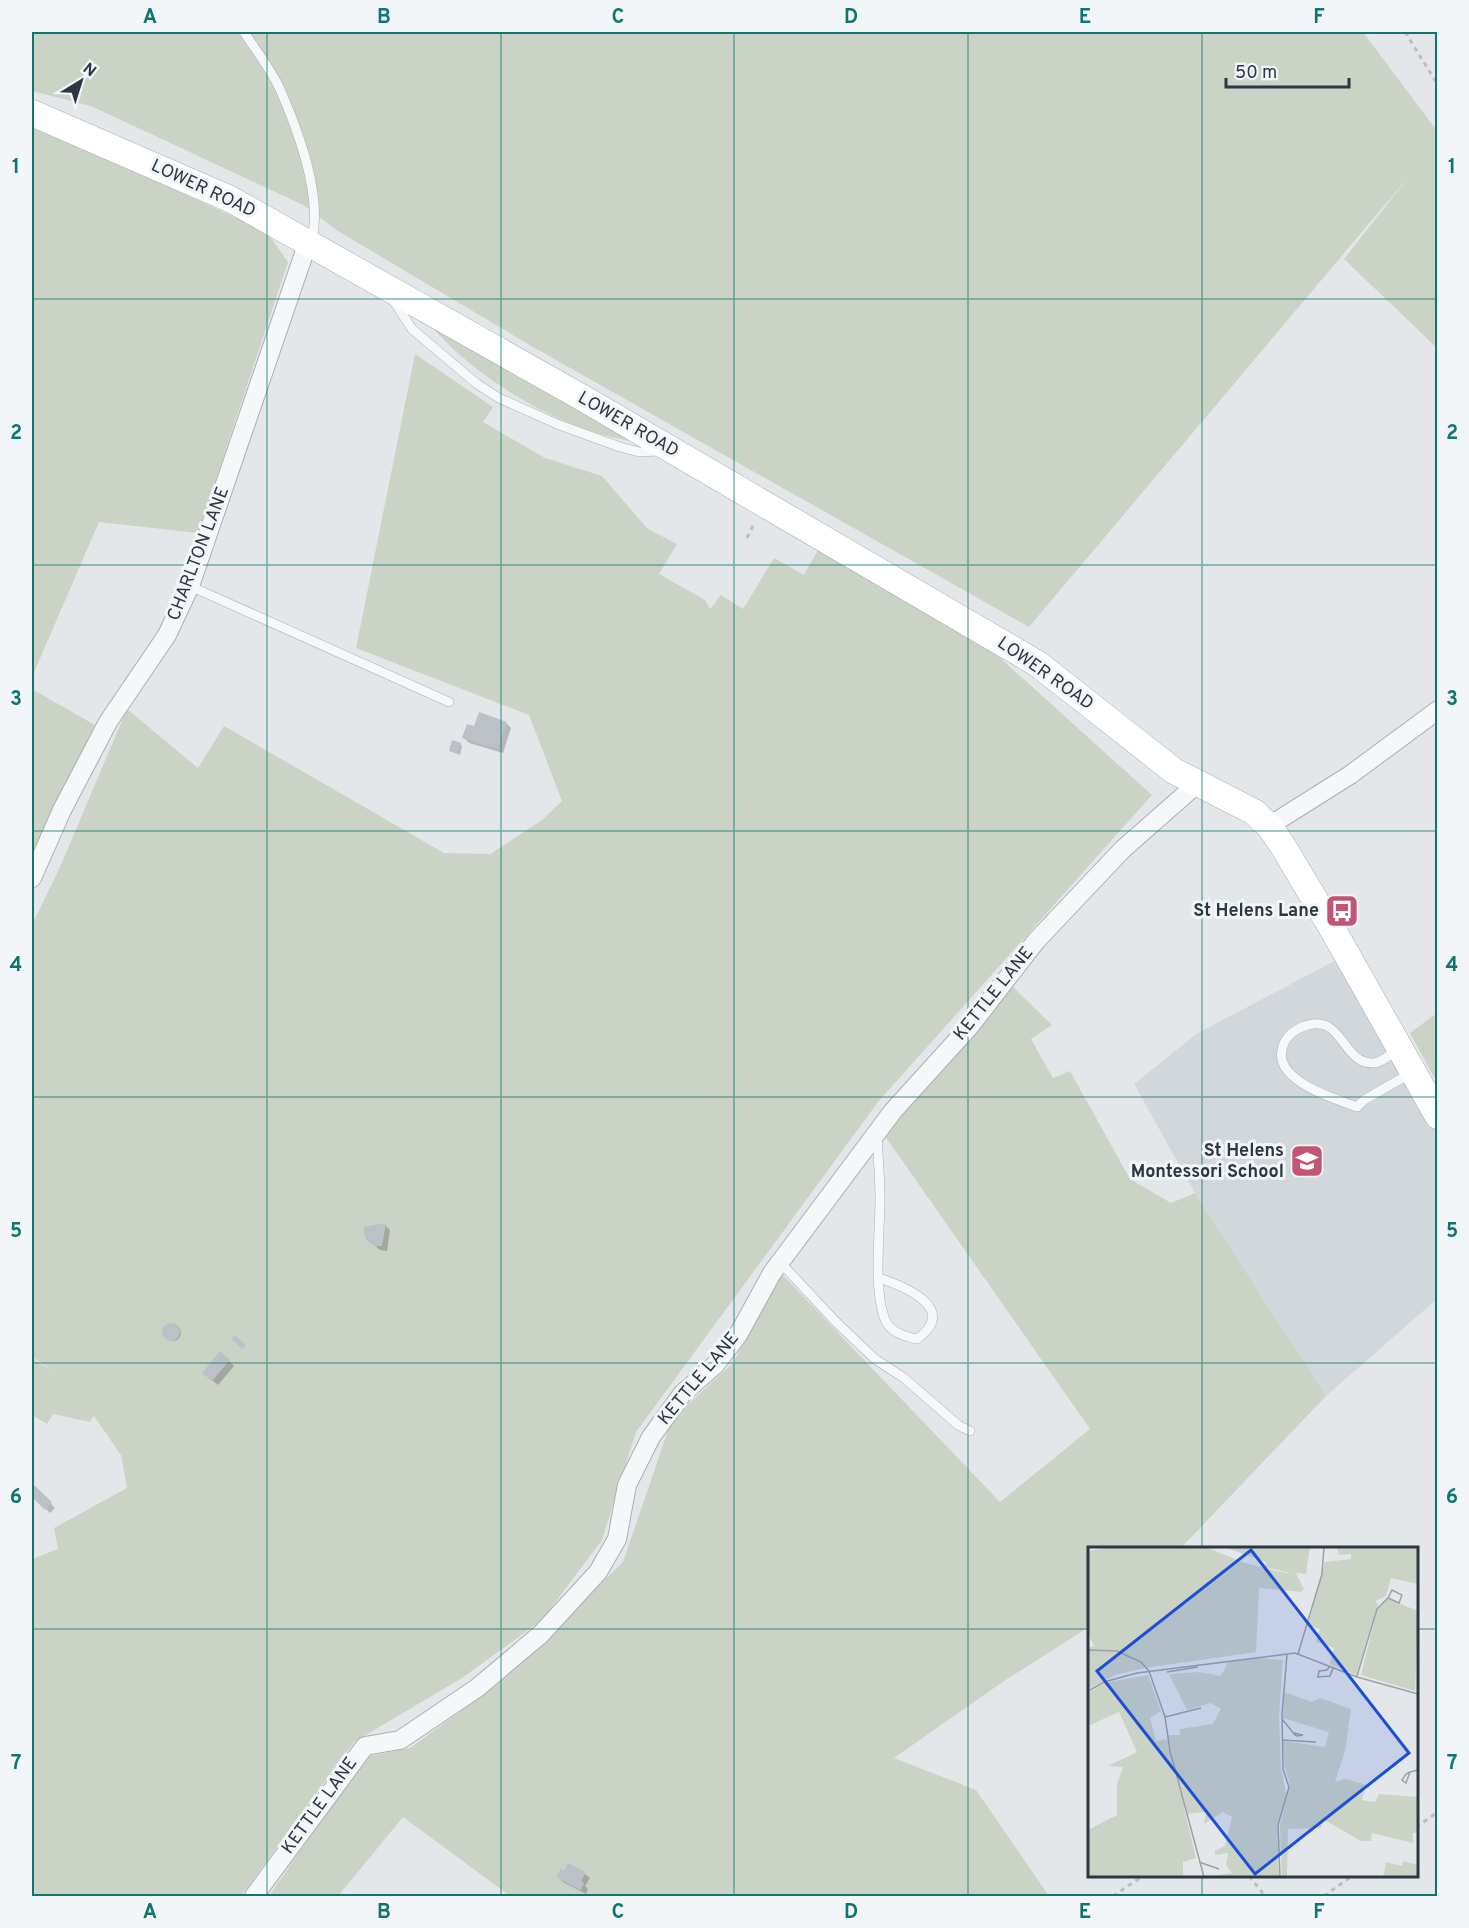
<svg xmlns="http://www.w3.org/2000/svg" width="1469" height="1928" font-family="Overpass,sans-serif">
	<rect width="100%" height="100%" fill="#e4e7ea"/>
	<path fill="#d2d7dc" d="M 1340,958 L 1437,1129 L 1437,1299 L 1326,1396 L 1195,1193 L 1134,1084 L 1196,1034 Z"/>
	<g fill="#cbd3c6" fill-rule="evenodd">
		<path d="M 32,32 L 1363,32 L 1437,131 L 1437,348 L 1344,259 L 1410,175 L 1029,627 L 533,347 L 338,231 L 303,205 L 91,106 L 32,91 Z"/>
		<path d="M 32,124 L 267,232 L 288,262 L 198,533 L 99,522 L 32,677 Z"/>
		<path d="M 422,314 L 640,442 C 566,435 465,374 422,314 Z"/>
		<path d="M 415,354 L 493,407 L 483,422 L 545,458 L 602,476 L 648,529 L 677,544 L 659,574 L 705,600 L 710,609 L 721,595 L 743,609 L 774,558 L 804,575 L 818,550 L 999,657 L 1152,795 L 878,1102 L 636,1432 L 602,1540 L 542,1620 L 462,1678 L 354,1742 L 241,1896 L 32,1896 L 32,1559 L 58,1549 L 54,1528 L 127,1488 L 121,1455 L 94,1416 L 90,1422 L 53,1414 L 47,1424 L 32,1415 L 32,1359 L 54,1371 L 32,1357 L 32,925 L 60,867 L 127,709 L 198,768 L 224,726 L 444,853 L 490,854 L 542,820 L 562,801 L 529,715 L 356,648 Z"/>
		<path d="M 32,689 L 100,728 L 32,873 Z"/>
		<path d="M 1012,986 L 1052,1025 L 1031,1039 L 1053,1078 L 1070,1071 L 1130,1179 L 1171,1203 L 1195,1193 L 1326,1396 L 1181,1548 L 1090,1548 L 1089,1627 L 1004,1681 L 894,1758 L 976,1790 L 1049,1896 L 510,1896 L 403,1817 L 338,1896 L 269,1896 L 346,1785 L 370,1756 L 410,1748 L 494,1687 L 623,1562 L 672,1419 L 734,1362 L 777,1269 L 1000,1502 L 1090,1429 L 885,1136 ZM 568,1863 L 585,1872 L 581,1881 L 584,1883 L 581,1890 L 556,1877 L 560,1869 L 564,1870 Z"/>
		<path d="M 1437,1013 L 1437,1083 L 1410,1033 Z"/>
	</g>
	<g fill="#0003">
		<path d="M 506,723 L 511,728 L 503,753 L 469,743 L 464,738 L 475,728 Z"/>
		<path d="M 460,744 L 462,746 L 460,755 L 451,751 Z"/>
		<path d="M 385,1225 L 390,1230 L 387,1251 L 380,1250 L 373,1244 Z"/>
		<circle cx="173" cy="1333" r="8"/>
		<path d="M 229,1361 L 234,1366 L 218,1385 L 209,1378 Z"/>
		<path d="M 32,1485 L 55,1508 L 50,1513 L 32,1495 Z"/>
		<path d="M 585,1874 L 590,1878 L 585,1886 L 588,1889 L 586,1894 L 563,1882 L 558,1877 Z"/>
	</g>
	<g fill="#bbc1c7">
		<path d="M 479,712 L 507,722 L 498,749 L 462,738 L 467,724 L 474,726 Z"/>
		<path d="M 452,740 L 461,743 L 458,754 L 449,751 Z"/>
		<path d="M 386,1223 L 382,1246 L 374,1246 L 366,1240 L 363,1227 Z"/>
		<circle cx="171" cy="1332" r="9"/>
		<path d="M 235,1335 L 246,1345 L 242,1349 L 231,1339 Z"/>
		<path d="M 220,1351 L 230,1360 L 212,1381 L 202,1373 Z"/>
		<path d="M 32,1483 L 52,1502 L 45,1510 L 32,1497 Z"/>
		<path d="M 568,1863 L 586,1872 L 581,1881 L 584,1883 L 580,1890 L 556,1877 L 560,1869 L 564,1870 Z"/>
	</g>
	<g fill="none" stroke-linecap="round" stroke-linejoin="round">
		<defs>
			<g id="lane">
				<path d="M 244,32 C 255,49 270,68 279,87 C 298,130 324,197 311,244"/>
				<path d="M 393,300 L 412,329 L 477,384 L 499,398 L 557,424 L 620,447 L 639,452 L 659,451"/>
				<path d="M 190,586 L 449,702"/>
				<path d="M 1397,1050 C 1390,1054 1382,1063 1373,1063 C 1341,1064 1343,1010 1302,1027 C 1292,1031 1284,1039 1282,1050 C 1275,1081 1335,1099 1357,1107 L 1364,1100 L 1411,1073"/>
				<path d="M 877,1135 C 878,1157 880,1179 880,1200 C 880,1231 872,1300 888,1325 C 894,1333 907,1337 917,1339 C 959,1309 906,1287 879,1278"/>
				<path d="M 780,1262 L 836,1322 L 875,1359 L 904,1378 L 958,1425 L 970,1431"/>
			</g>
			<g id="street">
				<path d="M 1269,826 L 1350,775 L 1438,710"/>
				<path d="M 32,878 L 62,810 L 108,722 L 167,635 L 190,586 L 308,242"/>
				<path d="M 254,1896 L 365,1746 L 400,1740 L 477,1688 L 541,1634 L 598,1572 L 617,1539 L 627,1485 L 651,1437 L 683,1393 L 715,1365 L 738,1335 L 772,1273 L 893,1111 L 970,1026 L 1036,941 L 1123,849 L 1197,784"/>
			</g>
			<path id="secondary" d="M 32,113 L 230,199 L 581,397 L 1038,664 L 1174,771 L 1254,812 L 1269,826 L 1281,843 L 1333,930 L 1438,1116"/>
		</defs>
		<use href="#lane" stroke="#a9afb4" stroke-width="10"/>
		<use href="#street" stroke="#a9afb4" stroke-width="20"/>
		<use href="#secondary" stroke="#a9afb4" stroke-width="27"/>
		<g stroke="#babdc2" stroke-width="3" stroke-dasharray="4.5 4.5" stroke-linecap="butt">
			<path d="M 1405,32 L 1438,85"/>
			<path d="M 747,538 L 755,522"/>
			<path d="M 1416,1827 L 1438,1812"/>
			<path d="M 1249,1876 L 1265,1896"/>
			<path d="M 1113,1896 L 1143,1876"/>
			<path d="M 1324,1896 L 1352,1876"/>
		</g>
		<use href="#lane" stroke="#f6f7f9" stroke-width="9"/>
		<use href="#street" stroke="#f6f7f9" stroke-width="18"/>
		<use href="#secondary" stroke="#fff" stroke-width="26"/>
	</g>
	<path fill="none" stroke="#0f766e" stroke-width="1.5" stroke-opacity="0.55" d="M 267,32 L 267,1896M 501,32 L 501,1896M 734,32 L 734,1896M 968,32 L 968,1896M 1202,32 L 1202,1548M 32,299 L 1438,299M 32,565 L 1438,565M 32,831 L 1438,831M 32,1097 L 1438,1097M 32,1363 L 1438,1363M 32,1629 L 1090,1629M 1416,1629 L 1438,1629M 1202,1876 L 1202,1896"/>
	<defs>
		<symbol id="bus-square" viewBox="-11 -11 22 22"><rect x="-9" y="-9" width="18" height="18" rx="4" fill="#c35574" stroke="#f3f6f8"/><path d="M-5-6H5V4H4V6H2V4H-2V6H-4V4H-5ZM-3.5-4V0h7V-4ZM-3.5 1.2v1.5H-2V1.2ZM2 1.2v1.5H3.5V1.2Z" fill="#fff"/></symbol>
		<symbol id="school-square" viewBox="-11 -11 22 22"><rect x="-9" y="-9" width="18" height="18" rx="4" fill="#c35574" stroke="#f3f6f8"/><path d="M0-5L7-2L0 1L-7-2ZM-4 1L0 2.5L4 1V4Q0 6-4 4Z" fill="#fff"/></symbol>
	</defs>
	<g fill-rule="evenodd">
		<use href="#bus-square" x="1323" y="892" width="38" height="38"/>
		<use href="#school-square" x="1288" y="1142" width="38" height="38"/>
	</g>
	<g text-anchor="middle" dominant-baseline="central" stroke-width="6" stroke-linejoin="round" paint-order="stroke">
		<g font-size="18" fill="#2d3741" stroke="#f3f6f8">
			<text transform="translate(203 189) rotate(25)">LOWER ROAD</text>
			<text transform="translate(628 425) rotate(30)">LOWER ROAD</text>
			<text transform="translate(199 554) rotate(-69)">CHARLTON LANE</text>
			<text transform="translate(1045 674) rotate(35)">LOWER ROAD</text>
			<text transform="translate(994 994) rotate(-51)">KETTLE LANE</text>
			<text transform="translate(699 1379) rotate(-50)">KETTLE LANE</text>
			<text transform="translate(320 1806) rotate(-54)">KETTLE LANE</text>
		</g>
		<g font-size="18" font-weight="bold" fill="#2d3741" stroke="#f3f6f8" text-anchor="end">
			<text x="1319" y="911">St Helens Lane</text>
			<text x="1284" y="1151">St Helens<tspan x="1284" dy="21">Montessori School</tspan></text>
		</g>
	</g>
	<g transform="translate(1088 1547)">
		<rect width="330" height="330" fill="#e4e7ea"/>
		<path d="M 25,0 L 118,0 L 154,15 L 187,24 L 207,27 L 177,20 L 178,15 L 136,0 L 222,0 L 218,27 L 208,26 L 216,42 L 213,45 L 171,41 L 168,105 L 57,121 L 27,128 L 0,142 L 0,101 L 6,99 L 0,87 L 0,4 ZM 249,0 L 330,1 L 330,37 L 303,31 L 298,49 L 287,54 L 290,57 L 268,128 L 242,117 L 246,101 L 228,95 L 232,82 L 220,78 L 237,15 L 263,12 L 263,7 L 251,8 ZM 300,52 L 330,64 L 327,144 L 273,128 L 289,63 ZM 168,111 L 195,113 L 191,168 L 193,222 L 199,250 L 189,278 L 191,330 L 117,330 L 144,326 L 138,318 L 140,306 L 127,308 L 127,304 L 137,299 L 144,270 L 135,265 L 116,277 L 118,265 L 99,267 L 95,257 L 108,311 L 95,315 L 95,330 L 0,330 L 0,283 L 29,268 L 29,237 L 35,220 L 20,219 L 49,205 L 31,165 L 0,179 L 0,146 L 16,136 L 60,128 L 73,164 L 62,171 L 68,194 L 79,192 L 91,243 L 80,188 L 92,188 L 92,182 L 125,177 L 133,162 L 123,156 L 99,163 L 81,127 L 111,125 L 133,129 L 140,115 ZM 196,145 L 224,155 L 232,151 L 263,162 L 257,204 L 247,235 L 258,232 L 278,238 L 274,253 L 287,255 L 291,247 L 330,250 L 330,286 L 325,286 L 325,296 L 284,286 L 283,294 L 273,294 L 235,272 L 233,281 L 200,282 L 199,330 L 194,330 L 192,278 L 202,237 L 196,218 L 195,194 L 237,200 L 241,185 L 195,171 ZM 315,314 L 330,318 L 330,330 L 295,330 L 298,315 L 314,319 Z" fill="#cbd3c6"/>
		<path fill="none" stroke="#9ba1a6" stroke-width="1.5" d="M 0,103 L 29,104 L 53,115 L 61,124M 210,107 L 234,27 L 236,0M 242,119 L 239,123 L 231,124 L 230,130 L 242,129 L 245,121M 61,124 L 77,170 L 82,204 L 116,330M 79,125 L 110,120M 269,129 L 289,62 L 300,51 L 311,56 L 314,48 L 304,43 L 300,51M 0,144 L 16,135 L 49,126 L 207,106 L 269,130 L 330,147M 77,170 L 113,161M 194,172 L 207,188 L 209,189 L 215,188 L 206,186M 194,193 L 228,195M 322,225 L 318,236 L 314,233 L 318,227 L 322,225 L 330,223M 111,315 L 131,322M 192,330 L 190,278 L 201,240 L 195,222 L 194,167 L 199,108"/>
		<path fill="#1d4ed8" fill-opacity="0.15" stroke="#1d4ed8" stroke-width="3" d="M 163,3 L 321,206 L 167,327 L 9,124 Z"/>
		<rect width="330" height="330" fill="none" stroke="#2d3741" stroke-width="3"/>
	</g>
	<rect width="1469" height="1928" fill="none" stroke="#f3f6f8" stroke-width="66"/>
	<g transform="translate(81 81) rotate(38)" stroke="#f3f6f8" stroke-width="4.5" paint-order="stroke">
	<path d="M0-4.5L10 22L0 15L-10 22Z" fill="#2d3741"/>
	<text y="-9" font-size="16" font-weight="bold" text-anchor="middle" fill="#2d3741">N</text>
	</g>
	<path d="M1226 78v9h123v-9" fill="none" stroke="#2d3741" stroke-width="3"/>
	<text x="1235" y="78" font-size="18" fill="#2d3741" stroke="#f3f6f8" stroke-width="4.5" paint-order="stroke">50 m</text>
	<rect x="33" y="33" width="1403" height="1862" fill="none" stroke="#0f766e" stroke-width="2"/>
	<g font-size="20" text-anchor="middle" font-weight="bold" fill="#0f766e">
		<text x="150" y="23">A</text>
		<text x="384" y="23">B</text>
		<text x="618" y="23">C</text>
		<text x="851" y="23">D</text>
		<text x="1085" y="23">E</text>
		<text x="1319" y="23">F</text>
		<text x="16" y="173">1</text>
		<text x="1452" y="173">1</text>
		<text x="16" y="439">2</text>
		<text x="1452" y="439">2</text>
		<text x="16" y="705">3</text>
		<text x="1452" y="705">3</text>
		<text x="16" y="971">4</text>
		<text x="1452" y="971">4</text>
		<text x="16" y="1237">5</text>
		<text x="1452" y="1237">5</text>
		<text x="16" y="1503">6</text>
		<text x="1452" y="1503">6</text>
		<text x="16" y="1769">7</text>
		<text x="1452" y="1769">7</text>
		<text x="150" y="1918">A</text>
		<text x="384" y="1918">B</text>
		<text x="618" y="1918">C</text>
		<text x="851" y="1918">D</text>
		<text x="1085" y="1918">E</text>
		<text x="1319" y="1918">F</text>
	</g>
</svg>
